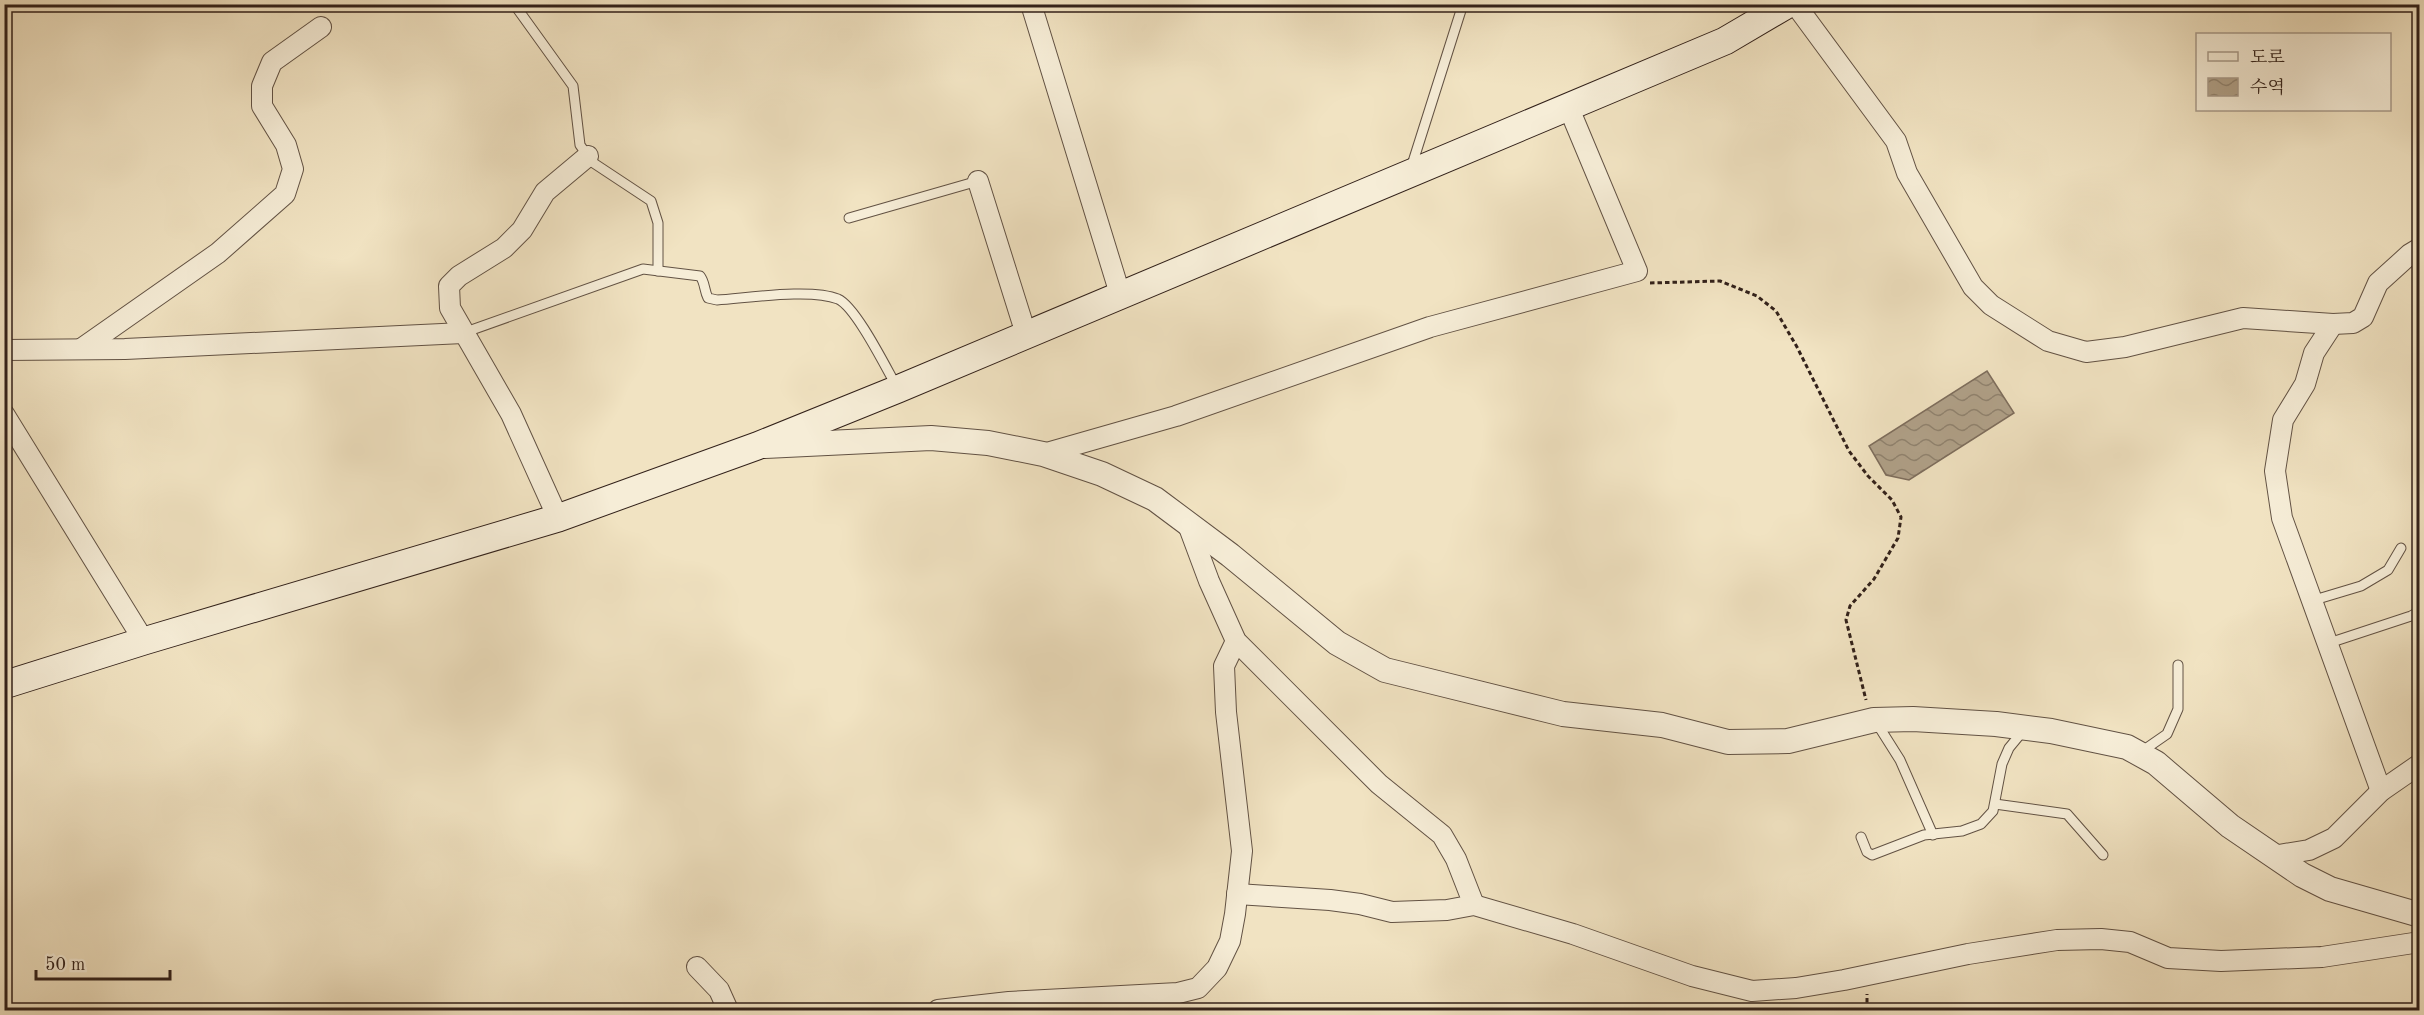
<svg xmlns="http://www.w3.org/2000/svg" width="2424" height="1015" font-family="'Old Standard TT','Noto Serif KR',serif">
	<defs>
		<pattern id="water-waves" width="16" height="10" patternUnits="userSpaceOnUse" patternTransform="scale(1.5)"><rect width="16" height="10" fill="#b0a189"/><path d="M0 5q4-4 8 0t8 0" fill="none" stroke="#90836f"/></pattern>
	</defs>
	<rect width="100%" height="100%" fill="#f1e3c2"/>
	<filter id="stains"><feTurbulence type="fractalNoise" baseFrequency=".00333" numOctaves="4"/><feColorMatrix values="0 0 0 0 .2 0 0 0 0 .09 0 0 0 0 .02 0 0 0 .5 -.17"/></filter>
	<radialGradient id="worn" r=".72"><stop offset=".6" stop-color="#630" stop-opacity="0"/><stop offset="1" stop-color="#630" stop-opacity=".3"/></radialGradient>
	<path fill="url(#water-waves)" stroke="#7e6e5d" stroke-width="1.5" d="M 1987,371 L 2014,413 L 1909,480 L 1886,475 L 1869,446 Z"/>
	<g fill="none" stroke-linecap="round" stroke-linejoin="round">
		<defs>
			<g id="service">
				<path d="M 514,4 L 573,86 L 580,145 L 592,162 L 651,201 L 658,223 L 658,271"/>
				<path d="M 1411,168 L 1463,4"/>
				<path d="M 849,218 L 978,181"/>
				<path d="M 463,333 L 643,269 L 700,276 C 705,282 704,290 708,298 L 717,300 C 748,298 811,288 838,299 C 856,307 886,368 897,387"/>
				<path d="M 2311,601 L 2361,586 L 2388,570 L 2401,548"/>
				<path d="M 2326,644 L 2411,616 L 2420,611"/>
				<path d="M 1876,722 L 1900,760 L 1933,835"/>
				<path d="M 2141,752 L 2167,734 L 2178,709 L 2178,665"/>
				<path d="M 1995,804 L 2067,814 L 2103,855"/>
				<path d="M 1861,837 L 1867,852 L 1872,855 L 1924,835 L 1962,831 L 1981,824 L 1993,811 L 2002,764 L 2009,748 L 2023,731"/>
			</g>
			<g id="minor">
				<path d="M 1031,4 L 1120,294"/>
				<path d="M 1795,4 L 1896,141 L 1907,173 L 1973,287 L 1991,305 L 2048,341 L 2086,352 L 2125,347 L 2243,318 L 2333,324 L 2353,323 L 2363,317 L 2378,283 L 2410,254 L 2420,248"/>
				<path d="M 978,181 L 1026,334"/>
				<path d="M 2333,324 L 2314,353 L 2305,384 L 2283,420 L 2275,471 L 2282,518 L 2381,791"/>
				<path d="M 81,349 L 218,253 L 285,194 L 293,169 L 286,145 L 262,106 L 262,86 L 272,62 L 321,27"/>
				<path d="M 4,350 L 125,349 L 463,333"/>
				<path d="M 4,414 L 144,641"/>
				<path d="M 1043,454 L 1176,416 L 1430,327 L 1637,271 L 1568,106"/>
				<path d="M 558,518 L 511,414 L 450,308 L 449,286 L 459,276 L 504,248 L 522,230 L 545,192 L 588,156"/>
				<path d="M 1187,522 L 1209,581 L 1236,641 L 1379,784 L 1442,835 L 1456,859 L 1474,905"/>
				<path d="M 2273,856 L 2309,850 L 2334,838 L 2381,791 L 2420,764"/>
				<path d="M 1237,894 L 1330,900 L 1360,904 L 1392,912 L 1447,910 L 1474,905 L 1573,934 L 1692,976 L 1752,991 L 1796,988 L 1844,980 L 1968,954 L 2057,940 L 2101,939 L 2130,942 L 2168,958 L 2221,961 L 2322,957 L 2420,942"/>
				<path d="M 697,967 L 719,990 L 728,1010"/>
				<path d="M 938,1010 L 1009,1002 L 1178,993 L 1198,988 L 1217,968 L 1230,941 L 1235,914 L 1242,851 L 1226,712 L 1224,666 L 1236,641"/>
			</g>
			<path id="tertiary" d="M 765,446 L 931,438 L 988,443 L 1043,454 L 1102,474 L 1155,499 L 1230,555 L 1337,643 L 1385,670 L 1563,714 L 1662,725 L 1728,742 L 1788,741 L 1874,720 L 1913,719 L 1996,724 L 2051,731 L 2127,747 L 2156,763 L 2230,826 L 2302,875 L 2330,889 L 2420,915"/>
			<path id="secondary" d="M 4,685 L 144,641 L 558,518 L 757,446 L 898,389 L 1725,41 L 1788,4"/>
		</defs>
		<use href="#service" stroke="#625244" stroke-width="11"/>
		<use href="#minor" stroke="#625244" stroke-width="22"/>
		<use href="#tertiary" stroke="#625244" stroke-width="26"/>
		<use href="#secondary" stroke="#32211a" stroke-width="29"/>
		<g stroke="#32211a" stroke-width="3" stroke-dasharray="4.5 3" stroke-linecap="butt">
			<path d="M 1650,283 L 1720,281 L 1757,296 L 1776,311 L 1797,347 L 1849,451 L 1868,476 L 1892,500 L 1901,517 L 1898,538 L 1874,579 L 1850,606 L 1846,620 L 1866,700"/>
			<path d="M 1867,1010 L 1867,994"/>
		</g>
		<use href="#service" stroke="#f6edd7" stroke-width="9"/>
		<use href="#minor" stroke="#f6edd7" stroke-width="20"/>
		<use href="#tertiary" stroke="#f6edd7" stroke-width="24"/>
		<use href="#secondary" stroke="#f6edd7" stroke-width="27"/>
	</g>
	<rect width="2424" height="1015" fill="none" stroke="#f1e3c2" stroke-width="24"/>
	<rect x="6" y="6" width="2412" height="1003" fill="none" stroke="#32211a" stroke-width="3"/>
	<rect x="12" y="12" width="2400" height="991" fill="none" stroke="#32211a" stroke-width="1.5"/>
	<rect x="2196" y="33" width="195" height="78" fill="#f6edd7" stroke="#a89b8b" stroke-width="1.5"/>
	<rect x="2208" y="52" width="30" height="9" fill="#f6edd7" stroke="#a89b8b" stroke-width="1.5"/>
	<text x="2250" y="63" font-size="18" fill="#32211a">도로</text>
	<rect x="2208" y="78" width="30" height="18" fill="url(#water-waves)" stroke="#a89b8b" stroke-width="1.5"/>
	<text x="2250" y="93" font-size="18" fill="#32211a">수역</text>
	<path d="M36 970v9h134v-9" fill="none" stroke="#32211a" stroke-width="3"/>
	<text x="45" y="970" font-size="18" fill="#32211a" stroke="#f6edd7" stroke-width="4.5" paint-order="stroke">50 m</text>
	<rect width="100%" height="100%" filter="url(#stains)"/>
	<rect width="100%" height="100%" fill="url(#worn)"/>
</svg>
